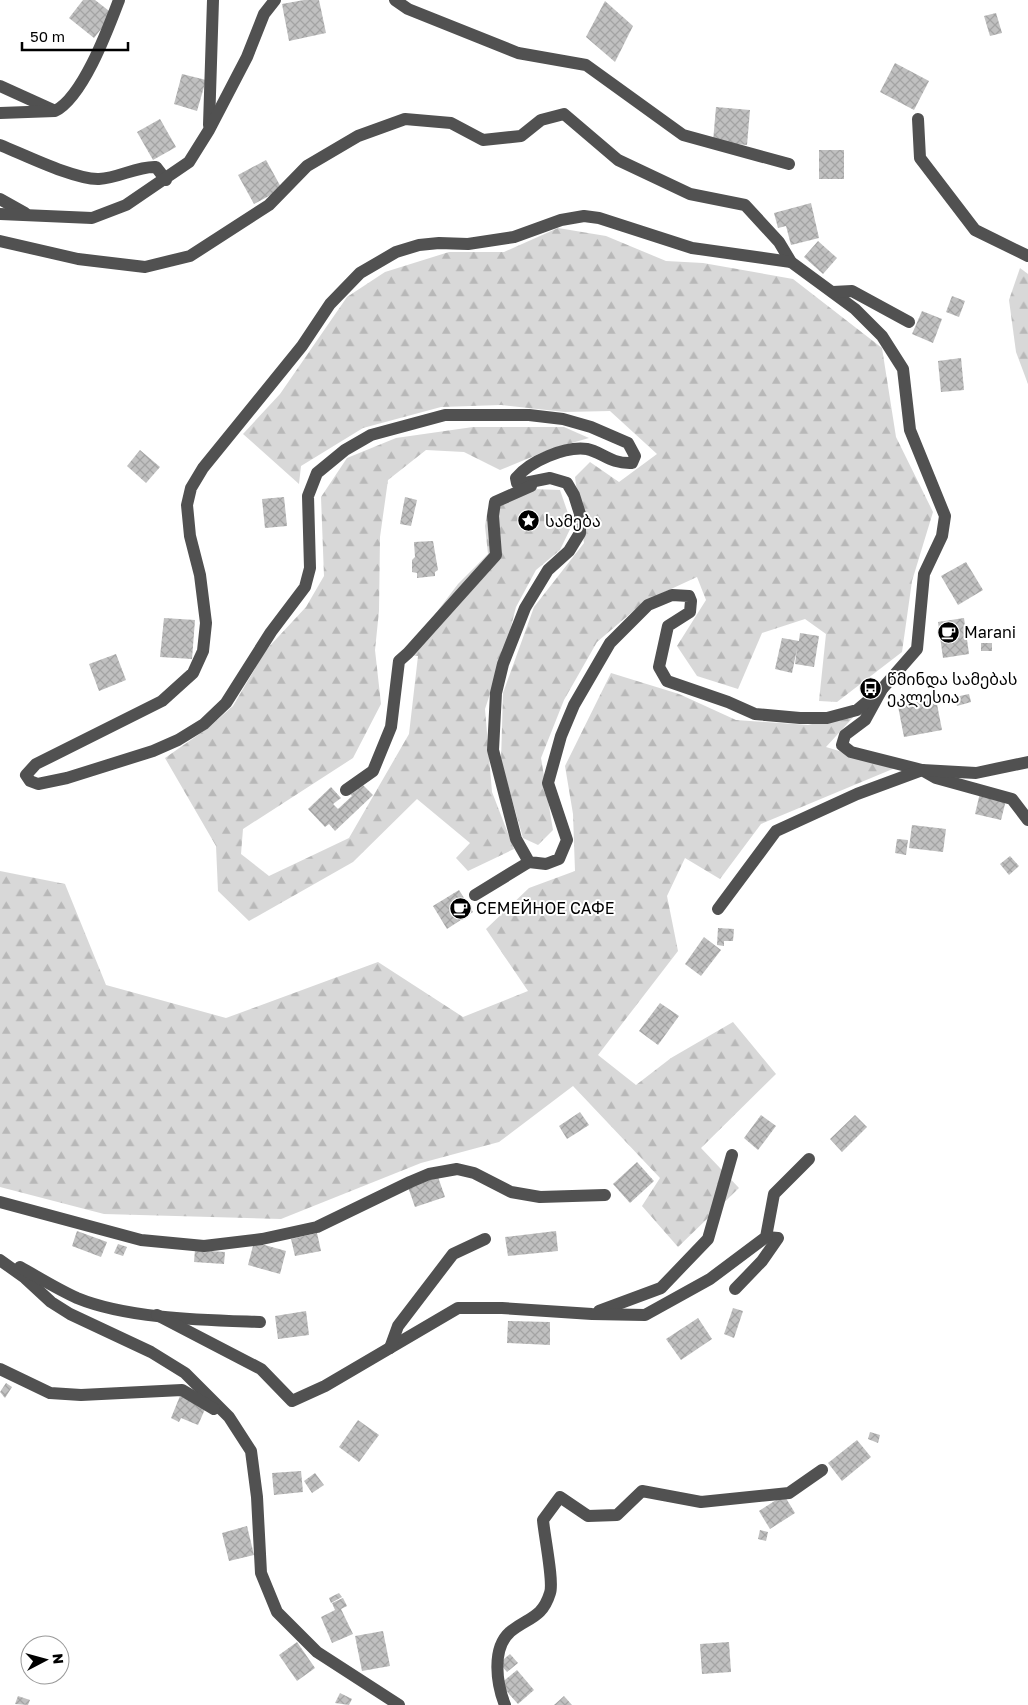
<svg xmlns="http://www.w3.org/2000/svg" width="1028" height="1705" font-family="'Golos Text','Noto Sans Georgian',sans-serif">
	<defs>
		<pattern id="forest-firs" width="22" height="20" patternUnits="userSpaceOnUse" patternTransform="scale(1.25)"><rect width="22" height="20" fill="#d8d8d8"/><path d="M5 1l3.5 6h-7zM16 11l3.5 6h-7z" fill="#b8b8b8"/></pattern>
		<pattern id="building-cross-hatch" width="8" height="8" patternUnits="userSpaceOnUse" patternTransform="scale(1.25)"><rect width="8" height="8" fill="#c0c0c0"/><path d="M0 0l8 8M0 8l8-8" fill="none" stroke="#a3a3a3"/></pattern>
	</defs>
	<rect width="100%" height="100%" fill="#fff"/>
	<g fill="url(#forest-firs)">
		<path d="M 558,228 L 606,236 L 666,261 L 703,263 L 793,279 L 882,348 L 896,437 L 933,512 L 912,581 L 902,652 L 837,702 L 819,701 L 826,634 L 805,619 L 762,633 L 738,689 L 697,676 L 677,646 L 706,600 L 697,577 L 645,601 L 597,642 L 564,700 L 541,758 L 553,830 L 538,845 L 523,838 L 501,761 L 503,693 L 534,607 L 584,543 L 575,477 L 590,462 L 619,482 L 657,454 L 610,411 L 565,412 L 501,405 L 441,407 L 363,428 L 301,466 L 299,484 L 243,434 L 280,394 L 347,297 L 385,272 L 449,252 L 504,252 Z"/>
		<path d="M 1020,268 L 1028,274 L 1028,384 L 1016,352 L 1009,300 Z"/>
		<path d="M 473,427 L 564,427 L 589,438 L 551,449 L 500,470 L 464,452 L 426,450 L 388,480 L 380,537 L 379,611 L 375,650 L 381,704 L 353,758 L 243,829 L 241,854 L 269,876 L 349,838 L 409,734 L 418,656 L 404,655 L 458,584 L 488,554 L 485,526 L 488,508 L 533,489 L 560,490 L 572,525 L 560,550 L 536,570 L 516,607 L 507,642 L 485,709 L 492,792 L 514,849 L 468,871 L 456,858 L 470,843 L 417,799 L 353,862 L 249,921 L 218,891 L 216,846 L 165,758 L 208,728 L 233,706 L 266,650 L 306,607 L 324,576 L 321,497 L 347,458 L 396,438 Z"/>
		<path d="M 611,673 L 679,694 L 736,720 L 808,725 L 857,713 L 826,747 L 895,768 L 761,824 L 720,879 L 685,858 L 667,896 L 678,951 L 598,1055 L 636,1085 L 671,1058 L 733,1022 L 776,1074 L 701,1148 L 739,1188 L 678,1247 L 642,1206 L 660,1178 L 573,1086 L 499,1142 L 421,1163 L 281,1219 L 104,1214 L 0,1187 L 0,871 L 65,884 L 106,985 L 226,1018 L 378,962 L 463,1017 L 528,991 L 486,929 L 529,888 L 575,871 L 573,814 L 565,766 Z"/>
	</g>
	<g fill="url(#building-cross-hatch)">
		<path d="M 83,0 L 95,0 L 113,14 L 94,38 L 69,18 Z"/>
		<path d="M 304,0 L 319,0 L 326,33 L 289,41 L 282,4 Z"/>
		<path d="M 605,1 L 633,26 L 615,62 L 586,37 Z"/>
		<path d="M 996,13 L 1002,33 L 990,36 L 984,16 Z"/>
		<path d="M 895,63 L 929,81 L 914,110 L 880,92 Z"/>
		<path d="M 182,74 L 206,80 L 197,111 L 174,104 Z"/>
		<path d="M 716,107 L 750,110 L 747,145 L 713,142 Z"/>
		<path d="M 160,119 L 176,147 L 153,160 L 137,132 Z"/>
		<rect x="819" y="150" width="25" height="29"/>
		<path d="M 266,160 L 282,189 L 254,204 L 238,175 Z"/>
		<path d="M 811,203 L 819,238 L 791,245 L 786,226 L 778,228 L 774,213 Z"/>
		<path d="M 818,241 L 837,258 L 823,274 L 804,257 Z"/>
		<path d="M 952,296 L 965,301 L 959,317 L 946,312 Z"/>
		<path d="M 922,311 L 942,319 L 933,343 L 912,334 Z"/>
		<path d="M 961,358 L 964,390 L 941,392 L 938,361 Z"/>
		<path d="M 140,450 L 160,467 L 146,483 L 127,466 Z"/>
		<path d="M 284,497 L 287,526 L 265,528 L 262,499 Z"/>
		<path d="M 405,497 L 417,500 L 411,526 L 400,524 Z"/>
		<path d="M 433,541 L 438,570 L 435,572 L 435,576 L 417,578 L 417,573 L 412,572 L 412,560 L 415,557 L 414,542 Z"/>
		<path d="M 966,562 L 983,590 L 958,605 L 941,576 Z"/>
		<path d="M 164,618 L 195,620 L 192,659 L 160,657 Z"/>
		<path d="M 964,618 L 969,654 L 943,658 L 938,622 Z"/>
		<path d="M 800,633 L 819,636 L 814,667 L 795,664 L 797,649 L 792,673 L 775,669 L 782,638 L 799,641 Z"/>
		<rect x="981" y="643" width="11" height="8"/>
		<path d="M 116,654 L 126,680 L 99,691 L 89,664 Z"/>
		<path d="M 969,694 L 971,702 L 957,706 L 955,697 Z"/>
		<path d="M 936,699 L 942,730 L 904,737 L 898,706 Z"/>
		<path d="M 359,781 L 373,795 L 335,831 L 329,824 L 325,827 L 308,809 L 331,787 L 341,798 L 333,804 L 338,809 L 352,796 L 348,792 Z"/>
		<path d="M 980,793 L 1006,800 L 1001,820 L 975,814 Z"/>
		<path d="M 912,825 L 946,829 L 943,852 L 909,848 Z"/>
		<path d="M 897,839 L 908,840 L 906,855 L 895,853 Z"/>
		<path d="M 1010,856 L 1019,866 L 1009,875 L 1000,864 Z"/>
		<path d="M 459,890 L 473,912 L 447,929 L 433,906 Z"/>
		<path d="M 718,928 L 734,929 L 733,941 L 724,941 L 724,946 L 717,945 Z"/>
		<path d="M 704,937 L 721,950 L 701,976 L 685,964 Z"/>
		<path d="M 660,1003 L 679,1016 L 658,1045 L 639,1031 Z"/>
		<path d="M 580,1112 L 589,1125 L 567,1139 L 559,1126 Z"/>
		<path d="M 761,1115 L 776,1126 L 758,1150 L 744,1138 Z"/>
		<path d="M 855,1115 L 867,1127 L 842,1152 L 830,1139 Z"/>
		<path d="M 637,1162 L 654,1181 L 630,1203 L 613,1184 Z"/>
		<path d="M 438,1177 L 445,1197 L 415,1207 L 408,1187 Z"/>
		<path d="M 77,1231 L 107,1242 L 101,1257 L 72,1246 Z"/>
		<path d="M 556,1231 L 558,1251 L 508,1256 L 505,1237 Z"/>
		<path d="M 317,1233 L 321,1251 L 295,1256 L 291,1239 Z"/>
		<path d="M 254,1242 L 286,1251 L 280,1274 L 248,1265 Z"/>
		<path d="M 118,1244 L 127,1247 L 123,1256 L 114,1253 Z"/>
		<path d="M 195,1250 L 225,1252 L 224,1264 L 194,1262 Z"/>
		<path d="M 733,1308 L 743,1311 L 734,1338 L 724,1334 Z"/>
		<path d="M 306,1311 L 309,1335 L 278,1339 L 275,1316 Z"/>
		<path d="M 698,1318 L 712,1339 L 681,1360 L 666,1339 Z"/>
		<path d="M 508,1321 L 550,1322 L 550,1345 L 507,1343 Z"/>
		<path d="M 6,1383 L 12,1387 L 5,1398 L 0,1392 Z"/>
		<path d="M 180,1396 L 206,1407 L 198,1425 L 181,1418 L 179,1422 L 171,1418 Z"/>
		<path d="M 358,1420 L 379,1435 L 359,1462 L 339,1447 Z"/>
		<path d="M 870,1432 L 880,1435 L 878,1443 L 868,1439 Z"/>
		<path d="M 857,1440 L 871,1457 L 842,1481 L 828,1463 Z"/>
		<path d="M 301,1471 L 303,1492 L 274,1495 L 272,1473 Z"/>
		<path d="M 315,1473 L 324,1485 L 312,1493 L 304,1481 Z"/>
		<path d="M 784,1495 L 795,1513 L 770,1529 L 759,1511 Z"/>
		<path d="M 247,1526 L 254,1555 L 229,1561 L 222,1533 Z"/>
		<path d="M 760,1530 L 768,1532 L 766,1541 L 758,1539 Z"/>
		<path d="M 339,1593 L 342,1597 L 331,1603 L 329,1598 Z"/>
		<path d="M 343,1598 L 347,1606 L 341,1609 L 353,1634 L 332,1643 L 321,1617 L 335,1610 L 332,1603 Z"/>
		<path d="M 383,1631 L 390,1666 L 362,1671 L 355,1636 Z"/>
		<path d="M 297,1642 L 315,1668 L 297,1681 L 279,1655 Z"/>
		<path d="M 729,1642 L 731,1672 L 702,1674 L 700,1644 Z"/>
		<path d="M 510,1654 L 518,1663 L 507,1672 L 499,1663 Z"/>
		<path d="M 517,1670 L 534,1690 L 518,1704 L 500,1684 Z"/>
		<path d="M 340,1693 L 352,1699 L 349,1705 L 335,1703 Z"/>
		<path d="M 18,1696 L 30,1700 L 28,1705 L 15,1704 Z"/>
		<path d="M 564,1696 L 572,1705 L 554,1705 Z"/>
	</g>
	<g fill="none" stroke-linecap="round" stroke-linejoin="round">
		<g stroke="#515151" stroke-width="12">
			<path d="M 395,0 L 408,9 L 518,53 L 586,65 L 683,135 L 789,164"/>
			<path d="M 0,86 L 53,110"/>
			<path d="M 0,113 L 55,111 C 83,97 108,29 119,0"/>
			<path d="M 918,119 L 920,158 L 975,230 L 1028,256"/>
			<path d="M 209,125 L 213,0"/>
			<path d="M 0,145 C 25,155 75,180 99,179 C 119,178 137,166 156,167 L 166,180"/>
			<path d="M 0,199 L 25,213"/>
			<path d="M 0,214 L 92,218 L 126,205 L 189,162 L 209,130 L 247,57 L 264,14 L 275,0"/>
			<path d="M 0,241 L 78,259 L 145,267 L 190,256 L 269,205 L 307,166 L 358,136 L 405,119 L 451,123 L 483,140 L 521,136 L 541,120 L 564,114 L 618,160 L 690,194 L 745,205 L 779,242 L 791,262 L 855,309 L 882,336 L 903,369 L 910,430 L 945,516 L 942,536 L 924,574 L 917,649 L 882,689 L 865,720 L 845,735 L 842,745 L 851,752 L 922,770 L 936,778 L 1012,799 L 1028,820"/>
			<path d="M 791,262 L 692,248 L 599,218 L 584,216 L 561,220 L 514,237 L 468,244 L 439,243 L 419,245 L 396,252 L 360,273 L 330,304 L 302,346 L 203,468 L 191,488 L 187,505 L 190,536 L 200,575 L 206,623 L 203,651 L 193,673 L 162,701 L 36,764 L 26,775 L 30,781 L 38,784 L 67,778 L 153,751 L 178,740 L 204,724 L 226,703 L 271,632 L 305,587 L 310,568 L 308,496 L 317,473 L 345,450 L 371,435 L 445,415 L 529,415 L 563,419 L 591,427 L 628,443 L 635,456 L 632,463 C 610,464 602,452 587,449 C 565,446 530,461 516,478 L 517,483 L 520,484 L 550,478 L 567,483 L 574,495 L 580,514 L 580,533 L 569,551 L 548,570 L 525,608 L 503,664 L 496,693 L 493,750 L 516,839 L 529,862 L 546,864 L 559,859 L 567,840 L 548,783 L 561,736 L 574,705 L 610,643 L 648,605 L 672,595 L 689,596 L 691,601 L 690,612 L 668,626 L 659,667 L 667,681 L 728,702 L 755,714 L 800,718 L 827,718 L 857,710 L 882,689"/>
			<path d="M 833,292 L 852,291 L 909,322"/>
			<path d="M 346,790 L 373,771 L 391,727 L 399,661 L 408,653 L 496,555 L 493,516 L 495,502 L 531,486"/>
			<path d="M 475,895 L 529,862"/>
			<path d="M 718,909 L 776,831 L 857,794 L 922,770 L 976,773 L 1028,762"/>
			<path d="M 0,1202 L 141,1240 L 204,1246 L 262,1239 L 317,1227 L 410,1182 L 429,1174 L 457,1169 L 474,1173 L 511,1192 L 540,1197 L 605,1195"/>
			<path d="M 0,1260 L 25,1278 L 51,1302 L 70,1314 L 151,1352 L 185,1373 L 229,1417 L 251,1451 L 257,1497 L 261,1573 L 277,1612 L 317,1652 L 399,1705"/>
			<path d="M 20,1267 C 38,1277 57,1289 77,1298 C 128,1319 205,1320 260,1322"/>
			<path d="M 735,1289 L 762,1261 L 778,1238 L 766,1237"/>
			<path d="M 599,1311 L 661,1288 L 708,1239 L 732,1155"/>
			<path d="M 157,1315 L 261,1369 L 292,1401 L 325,1386 L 458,1308 L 502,1308 L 592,1314 L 645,1315 L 710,1279 L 766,1237 L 774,1194 L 809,1159"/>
			<path d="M 390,1348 L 398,1326 L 453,1254 L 485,1239"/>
			<path d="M 0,1369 L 50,1393 L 81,1395 L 182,1390 L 214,1409"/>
			<path d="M 505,1705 C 497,1685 491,1649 510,1632 C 528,1617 542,1619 550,1593 C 554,1582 544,1534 543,1520 L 560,1497 L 588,1516 L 617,1515 L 642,1491 L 701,1502 L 789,1493 L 822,1470"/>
		</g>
	</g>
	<defs>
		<symbol id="sight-disc" viewBox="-11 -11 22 22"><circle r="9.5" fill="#000" stroke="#fff"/><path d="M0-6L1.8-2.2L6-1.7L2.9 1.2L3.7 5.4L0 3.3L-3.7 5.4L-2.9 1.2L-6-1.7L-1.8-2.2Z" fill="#fff"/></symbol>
		<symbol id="cafe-disc" viewBox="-11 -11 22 22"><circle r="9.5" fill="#000" stroke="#fff"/><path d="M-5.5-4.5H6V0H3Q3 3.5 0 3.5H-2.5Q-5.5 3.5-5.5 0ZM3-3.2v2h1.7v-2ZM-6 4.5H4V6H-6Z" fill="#fff"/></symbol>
		<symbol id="bus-disc" viewBox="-11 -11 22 22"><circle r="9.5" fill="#000" stroke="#fff"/><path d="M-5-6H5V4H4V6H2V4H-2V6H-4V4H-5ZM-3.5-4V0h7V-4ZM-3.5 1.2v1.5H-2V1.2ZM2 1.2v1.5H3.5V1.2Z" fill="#fff"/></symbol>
	</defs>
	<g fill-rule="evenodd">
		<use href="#sight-disc" x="516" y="508" width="25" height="25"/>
		<use href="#cafe-disc" x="936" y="620" width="25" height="25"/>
		<use href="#bus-disc" x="858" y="676" width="25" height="25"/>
		<use href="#cafe-disc" x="448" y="896" width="25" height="25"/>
	</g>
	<g text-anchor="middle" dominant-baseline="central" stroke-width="4" stroke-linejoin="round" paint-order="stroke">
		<g font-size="16" fill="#000" stroke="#fff" text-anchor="start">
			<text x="545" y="521">სამება</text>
			<text x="964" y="632">Marani</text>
			<text x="887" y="679">წმინდა სამებას<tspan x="887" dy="18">ეკლესია</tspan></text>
			<text x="476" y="908">СЕМЕЙНОЕ САФЕ</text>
		</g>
	</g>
	<g transform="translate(45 1660) rotate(84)"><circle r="24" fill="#ffffff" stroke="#999999"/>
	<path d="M0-4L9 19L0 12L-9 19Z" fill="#000000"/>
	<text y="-8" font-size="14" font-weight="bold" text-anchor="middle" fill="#000000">N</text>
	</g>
	<path d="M22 42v8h106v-8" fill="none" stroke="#000000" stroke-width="2.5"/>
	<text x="30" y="42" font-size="15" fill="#000000" stroke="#ffffff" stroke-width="4" paint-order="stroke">50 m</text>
</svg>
